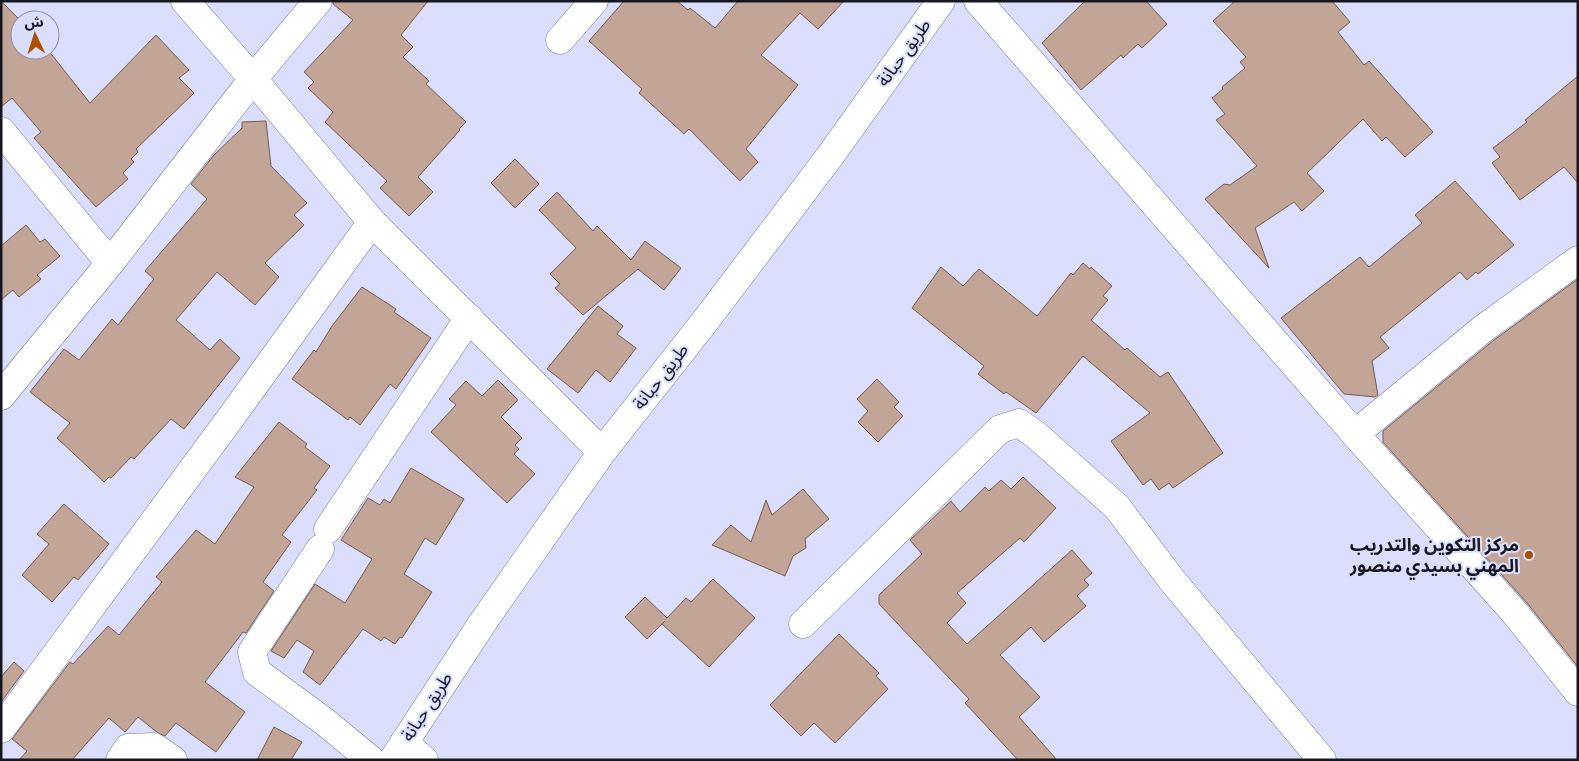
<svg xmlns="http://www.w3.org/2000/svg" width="1579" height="761" font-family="'Source Sans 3','Noto Sans Arabic',sans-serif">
	<rect width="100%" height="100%" fill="#dbdffd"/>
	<g fill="#c2a596" stroke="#765c4e">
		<path d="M 1,1 L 20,20 L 20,50 L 48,50 L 90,103 L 156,35 L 189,70 L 179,78 L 194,93 L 136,149 L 138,152 L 131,159 L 134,162 L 123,173 L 128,179 L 96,207 L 34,138 L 41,132 L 12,98 L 1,107 Z"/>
		<path d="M 333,1 L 428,1 L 401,35 L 413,47 L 403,57 L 429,81 L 426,84 L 466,122 L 459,129 L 460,130 L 418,177 L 433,192 L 409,216 L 380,188 L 387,181 L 325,122 L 333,112 L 308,88 L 314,82 L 304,72 L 353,20 L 333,4 Z"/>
		<path d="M 624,1 L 677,1 L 688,10 L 690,8 L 715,28 L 738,1 L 844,1 L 818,29 L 800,13 L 761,55 L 798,85 L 746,149 L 758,162 L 740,181 L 689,129 L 684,134 L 639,93 L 642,89 L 589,41 Z"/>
		<path d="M 1085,1 L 1146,1 L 1167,24 L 1142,48 L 1138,44 L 1123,58 L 1121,55 L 1081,90 L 1042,43 Z"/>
		<path d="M 1235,1 L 1332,1 L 1350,22 L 1338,32 L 1364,65 L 1369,61 L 1433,132 L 1405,157 L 1386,137 L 1382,141 L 1363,119 L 1307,173 L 1324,191 L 1302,211 L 1294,202 L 1255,228 L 1269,268 L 1205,199 L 1224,184 L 1230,185 L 1257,166 L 1216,120 L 1225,114 L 1212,98 L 1223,89 L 1222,87 L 1245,68 L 1240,62 L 1246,57 L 1213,21 Z"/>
		<path d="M 1578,76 L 1578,183 L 1564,167 L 1520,200 L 1492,163 L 1500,157 L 1493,148 L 1527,122 L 1525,120 Z"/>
		<path d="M 266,121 L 271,166 L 307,203 L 294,215 L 304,225 L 265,263 L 279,277 L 255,305 L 217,272 L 176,320 L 210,350 L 220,339 L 240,358 L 184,429 L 171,419 L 134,459 L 131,457 L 111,478 L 109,477 L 104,482 L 57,438 L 70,423 L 30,392 L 64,349 L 79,360 L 112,319 L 118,325 L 154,279 L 145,271 L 207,199 L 191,184 L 213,156 L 242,128 L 242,122 Z"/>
		<path d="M 515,159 L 539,184 L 515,208 L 491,183 Z"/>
		<path d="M 1455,181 L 1514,245 L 1478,274 L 1476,272 L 1467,280 L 1460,272 L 1380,337 L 1389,348 L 1372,361 L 1378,395 L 1375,397 L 1344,394 L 1281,318 L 1360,257 L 1369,267 L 1422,223 L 1415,215 Z"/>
		<path d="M 557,192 L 593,231 L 597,226 L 631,260 L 645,241 L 681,268 L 664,290 L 638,269 L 583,315 L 555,288 L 560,284 L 550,274 L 576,248 L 539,210 Z"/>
		<path d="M 26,225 L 40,242 L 45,239 L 60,256 L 37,275 L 41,279 L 19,297 L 13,290 L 1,300 L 1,246 Z"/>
		<path d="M 1083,263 L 1090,269 L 1091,267 L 1112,286 L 1103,296 L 1108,300 L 1091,320 L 1125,350 L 1127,348 L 1160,377 L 1168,372 L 1223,453 L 1173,488 L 1169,483 L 1159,490 L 1151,479 L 1143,485 L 1111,441 L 1150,413 L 1083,356 L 1036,413 L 1006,392 L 1004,394 L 978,374 L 984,366 L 912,308 L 941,267 L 963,286 L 979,269 L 1037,316 L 1071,273 L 1073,275 Z"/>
		<path d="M 1578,279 L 1578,667 L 1527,603 L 1383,442 L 1383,431 L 1494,340 Z"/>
		<path d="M 362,287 L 396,309 L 394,312 L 431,338 L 396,389 L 390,384 L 360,425 L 350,417 L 348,420 L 292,379 L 314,350 L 316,352 L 332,326 Z"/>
		<path d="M 598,306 L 623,326 L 617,334 L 636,348 L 610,382 L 596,370 L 578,393 L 547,369 Z"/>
		<path d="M 877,379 L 899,402 L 894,407 L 903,416 L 878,442 L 858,422 L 868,411 L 857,399 Z"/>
		<path d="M 498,380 L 518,400 L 501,417 L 522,438 L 515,445 L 519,449 L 514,454 L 535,474 L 507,503 L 431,432 L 456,405 L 449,399 L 466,381 L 482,396 Z"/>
		<path d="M 279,422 L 307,444 L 305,447 L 330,466 L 314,488 L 317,490 L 282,535 L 291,542 L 263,582 L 274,591 L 246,633 L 243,632 L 205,682 L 245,712 L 216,752 L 176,723 L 165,736 L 158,733 L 138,717 L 125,732 L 109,718 L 72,760 L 19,760 L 27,751 L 12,739 L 70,662 L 73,664 L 108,626 L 119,635 L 162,582 L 156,577 L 196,530 L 215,544 L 254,487 L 235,477 Z"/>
		<path d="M 411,468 L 464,499 L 436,545 L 425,538 L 404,574 L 432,592 L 402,638 L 400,637 L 395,644 L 384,637 L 381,641 L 363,629 L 320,685 L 303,672 L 314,651 L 297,640 L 284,658 L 271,651 L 315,584 L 345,603 L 372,559 L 341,540 L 368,498 L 380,505 L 384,499 L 390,503 Z"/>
		<path d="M 1023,477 L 1056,508 L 1024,542 L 1020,538 L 957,593 L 966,603 L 947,623 L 967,644 L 1072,550 L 1092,573 L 1084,580 L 1089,585 L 1077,596 L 1086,606 L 1044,642 L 1031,627 L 1000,655 L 1040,697 L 1019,717 L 1057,760 L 1018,760 L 965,703 L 969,699 L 879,604 L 879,595 L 922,554 L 910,540 L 951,501 L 960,512 L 985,487 L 989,491 L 1001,480 L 1011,489 Z"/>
		<path d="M 803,489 L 829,519 L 805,539 L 806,548 L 793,556 L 785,576 L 712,545 L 731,525 L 751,542 L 766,500 L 772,515 Z"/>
		<path d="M 64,504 L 109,544 L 78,580 L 74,577 L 52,602 L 22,575 L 49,544 L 37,534 Z"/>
		<path d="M 713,579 L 755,618 L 709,667 L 662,624 L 665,621 L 647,639 L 625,617 L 645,597 L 667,618 L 686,598 L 691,602 Z"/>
		<path d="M 839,634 L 879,673 L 876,676 L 888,689 L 835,743 L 814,723 L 801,736 L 770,705 Z"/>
		<path d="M 14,662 L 24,671 L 1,702 L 1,677 Z"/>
		<path d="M 274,727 L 302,742 L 291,760 L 257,760 Z"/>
	</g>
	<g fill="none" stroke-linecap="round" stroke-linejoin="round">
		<defs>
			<g id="minor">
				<path d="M 318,1 L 253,79 L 372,222"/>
				<path d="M 978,1 L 1355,434 L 1515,613 L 1578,692"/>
				<path d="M 560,40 L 594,1"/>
				<path d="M 1,131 L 110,263"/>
				<path d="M 1,396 L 110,263 L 253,79 L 185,1"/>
				<path d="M 1355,434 L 1484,328 L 1578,260"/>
				<path d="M 328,529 L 469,318"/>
				<path d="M 320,549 L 252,652 L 257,672 L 325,722 L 371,760"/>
				<path d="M 803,624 L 1000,429 L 1019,423 L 1036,435 L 1117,507 L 1171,579 L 1322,760"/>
				<path d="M 1,729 L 229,420 L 372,222 L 602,452"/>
				<path d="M 404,743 L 424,760"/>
				<path d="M 120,760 L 128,748 L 154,747 L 173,760"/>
				<path d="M 393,760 L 483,622 L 602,452 L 706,320 L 830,156 L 941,1"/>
			</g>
		</defs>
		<use href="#minor" stroke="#737791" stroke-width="29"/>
		<use href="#minor" stroke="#fff" stroke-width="28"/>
	</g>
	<circle fill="#ad4e01" stroke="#dbdffd" stroke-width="2" cx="1529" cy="555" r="5"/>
	<g text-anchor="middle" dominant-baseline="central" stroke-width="4" stroke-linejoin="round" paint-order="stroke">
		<g font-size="18" fill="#161721" stroke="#dbdffd">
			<text transform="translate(904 53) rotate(-54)">طريق حبانة</text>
			<text transform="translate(661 377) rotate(-52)">طريق حبانة</text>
			<text transform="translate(427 707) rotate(-57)">طريق حبانة</text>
		</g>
		<g font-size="18" font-weight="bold" fill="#161721" stroke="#dbdffd" text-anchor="end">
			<text x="1519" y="545">مركز التكوين والتدريب<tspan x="1519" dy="21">المهني بسيدي منصور</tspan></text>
		</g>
	</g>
	<rect width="1579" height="761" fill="none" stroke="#161721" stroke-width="5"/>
	<g transform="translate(35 35) rotate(356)"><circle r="24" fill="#dbdffd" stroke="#8c8fa5"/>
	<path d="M0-4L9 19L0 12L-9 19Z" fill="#ad4e01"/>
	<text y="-8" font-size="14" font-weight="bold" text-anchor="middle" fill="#161721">ش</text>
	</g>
</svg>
